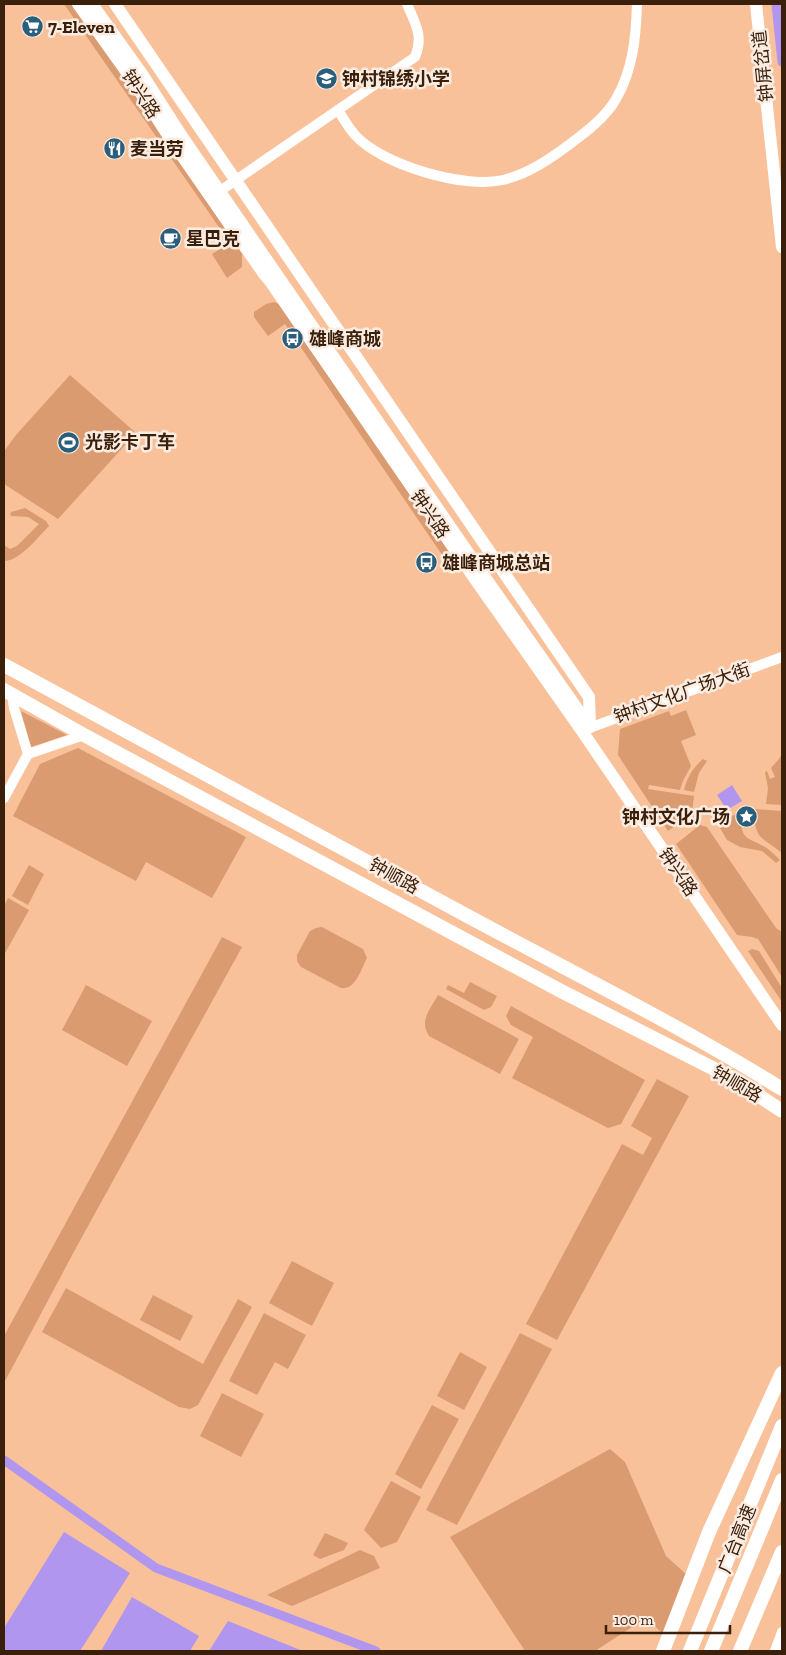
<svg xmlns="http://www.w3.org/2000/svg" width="786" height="1655" font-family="'Zilla Slab','Noto Sans SC',serif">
	<rect width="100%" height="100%" fill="#f9c19a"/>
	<g fill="#d99b6f">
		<path d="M 64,4 L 73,4 C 131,86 186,170 242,254 L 242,267 L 227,278 L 212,254 L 230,243 Z"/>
		<path d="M 274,302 L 279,304 L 456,561 L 455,568 L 453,571 L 285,324 L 268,336 L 254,317 L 254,312 L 266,304 Z"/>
		<path d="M 70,375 L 136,433 L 58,519 L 4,484 L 4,452 L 5,450 L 16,435 Z"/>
		<path d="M 25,508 L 46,521 L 49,526 C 38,537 20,561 4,561 L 4,545 L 10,549 L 17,546 L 39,524 L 28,517 L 12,516 L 10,515 L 11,512 Z"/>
		<path d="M 686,710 L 696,735 L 681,741 L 691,766 L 683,781 L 680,790 L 649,785 L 648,789 L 694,796 L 692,814 L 668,831 L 618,755 L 620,729 L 669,711 L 671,716 Z"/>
		<path d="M 21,711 L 67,735 L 31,747 Z"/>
		<path d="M 78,748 L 246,837 L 212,898 L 146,862 L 136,881 L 13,816 L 40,764 Z"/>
		<path d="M 782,753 L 782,805 L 766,804 L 768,788 L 765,772 L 767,771 L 770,779 L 775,777 L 771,768 L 779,759 Z"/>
		<path d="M 703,759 L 707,761 L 699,773 L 694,792 L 684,790 C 687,777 693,768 703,759 Z"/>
		<path d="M 755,809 L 782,811 L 782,853 C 762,837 753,839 755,809 Z"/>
		<path d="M 740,814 C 742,844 747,835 768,849 C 772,852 776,856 780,860 L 776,863 L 762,851 L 740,847 L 727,840 L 720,828 L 718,816 L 731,816 Z"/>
		<path d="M 700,825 L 707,827 L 776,928 L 782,932 L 782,977 L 758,939 L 752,937 L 737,935 L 676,844 Z"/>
		<path d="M 29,865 L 44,874 L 28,905 L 12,896 Z"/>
		<path d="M 8,898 L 29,910 L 4,955 L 4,906 Z"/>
		<path d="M 322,927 L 363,949 L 367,958 C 361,969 356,990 341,988 L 301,967 L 297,961 L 297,955 L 310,931 L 316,928 Z"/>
		<path d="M 222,937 L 242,947 L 77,1246 L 4,1383 L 4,1336 Z"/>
		<path d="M 752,949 L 759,951 L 782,988 L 782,1002 L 748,951 Z"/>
		<path d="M 470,982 L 497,996 L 491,1007 L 484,1010 L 446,989 L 448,985 L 464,993 Z"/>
		<path d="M 86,985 L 152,1021 L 127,1066 L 62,1030 Z"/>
		<path d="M 438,995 L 519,1039 L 500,1074 L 429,1036 C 419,1020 430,1010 438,995 Z"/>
		<path d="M 511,1006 L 645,1080 L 621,1124 L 608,1128 L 512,1078 L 533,1037 L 511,1025 L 506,1016 Z"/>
		<path d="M 657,1079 L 689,1096 L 557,1340 L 526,1324 L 622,1144 L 643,1155 L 652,1138 L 631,1126 Z"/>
		<path d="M 292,1261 L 334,1283 L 312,1326 L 269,1303 Z"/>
		<path d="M 66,1288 L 203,1364 L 238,1299 L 252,1307 L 198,1405 L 190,1409 L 179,1407 L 42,1332 Z"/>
		<path d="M 153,1295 L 193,1316 L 180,1341 L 140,1320 Z"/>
		<path d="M 264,1313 L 306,1335 L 288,1369 L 275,1362 L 257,1395 L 229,1381 Z"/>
		<path d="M 520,1333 L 552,1349 L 457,1525 L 426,1510 Z"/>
		<path d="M 460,1352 L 487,1367 L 464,1410 L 437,1396 Z"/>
		<path d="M 222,1393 L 264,1414 L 241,1457 L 200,1436 Z"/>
		<path d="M 432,1405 L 459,1419 L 421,1489 L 395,1474 Z"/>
		<path d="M 610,1449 L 625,1462 L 666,1556 L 687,1575 L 663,1634 L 646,1618 L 595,1651 L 525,1651 L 450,1537 Z"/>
		<path d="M 391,1481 L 421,1497 L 397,1542 L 381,1548 L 364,1530 Z"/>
		<path d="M 325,1533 L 348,1543 L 344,1550 L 320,1559 L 313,1555 Z"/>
		<path d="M 360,1550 L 374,1556 L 380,1568 L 292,1606 L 267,1595 Z"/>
	</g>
	<g fill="#b096ee">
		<path d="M 732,785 L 742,801 L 727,810 L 717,795 Z"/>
		<path d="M 64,1532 L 130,1573 L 80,1651 L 4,1651 L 4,1628 Z"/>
		<path d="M 132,1597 L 199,1636 L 190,1651 L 101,1651 Z"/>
		<path d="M 228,1621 L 303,1651 L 209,1651 Z"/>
	</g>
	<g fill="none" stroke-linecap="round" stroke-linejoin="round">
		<g stroke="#b096ee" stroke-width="9">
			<path d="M 776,4 L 782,62"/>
			<path d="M 4,1460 L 156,1568 L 376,1651"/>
		</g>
		<g stroke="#fff" stroke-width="10">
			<path d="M 338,110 C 343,118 348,127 355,135 C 382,165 464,189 503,180 C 528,174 550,159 570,144 C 586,132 606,117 616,99 C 633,70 636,37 637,4"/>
			<path d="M 220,191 L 415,57 C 424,36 415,23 407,4"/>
			<path d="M 12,694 L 14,708 L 28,754"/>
			<path d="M 584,730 L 782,657"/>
			<path d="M 28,754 L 84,735"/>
			<path d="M 4,798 L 28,754"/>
			<path d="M 775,1651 L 782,1632"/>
		</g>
		<g stroke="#fff" stroke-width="12">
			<path d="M 78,4 L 133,81 L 171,140 L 264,274 L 270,281 L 475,579 L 582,731 L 782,1025"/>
			<path d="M 92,4 L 142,74 L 183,138 L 482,573 L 590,727"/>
			<path d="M 115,4 L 589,697 L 590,727"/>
			<path d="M 756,4 L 782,247"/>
		</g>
		<g stroke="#fff" stroke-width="14">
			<path d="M 4,665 C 157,747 309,831 462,913 C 569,971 679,1025 782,1089"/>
			<path d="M 4,690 L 84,735 L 460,937 L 561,991 L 730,1077 L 782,1111"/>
			<path d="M 663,1651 L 709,1532 L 782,1373"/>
			<path d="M 690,1651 L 782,1426"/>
			<path d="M 711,1651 L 782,1480"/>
			<path d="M 740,1651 L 782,1552"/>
		</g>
	</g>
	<defs>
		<symbol id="supermarket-disc" viewBox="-11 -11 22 22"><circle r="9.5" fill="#2b5e7b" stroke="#fbece2"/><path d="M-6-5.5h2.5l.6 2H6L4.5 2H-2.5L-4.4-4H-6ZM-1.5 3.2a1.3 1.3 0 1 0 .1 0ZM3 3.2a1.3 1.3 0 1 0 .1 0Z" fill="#fff"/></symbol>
		<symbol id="school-disc" viewBox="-11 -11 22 22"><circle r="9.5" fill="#2b5e7b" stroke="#fbece2"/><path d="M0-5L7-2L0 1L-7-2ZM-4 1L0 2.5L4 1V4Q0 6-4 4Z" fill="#fff"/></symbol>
		<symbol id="restaurant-disc" viewBox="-11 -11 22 22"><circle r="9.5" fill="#2b5e7b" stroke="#fbece2"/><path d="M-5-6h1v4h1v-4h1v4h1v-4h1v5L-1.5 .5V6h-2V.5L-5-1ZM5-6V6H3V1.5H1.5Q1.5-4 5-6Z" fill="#fff"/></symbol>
		<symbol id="cafe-disc" viewBox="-11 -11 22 22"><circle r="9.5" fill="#2b5e7b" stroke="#fbece2"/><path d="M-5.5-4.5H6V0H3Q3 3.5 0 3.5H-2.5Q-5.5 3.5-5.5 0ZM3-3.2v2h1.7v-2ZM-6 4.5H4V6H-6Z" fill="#fff"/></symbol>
		<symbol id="bus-disc" viewBox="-11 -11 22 22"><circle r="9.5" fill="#2b5e7b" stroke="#fbece2"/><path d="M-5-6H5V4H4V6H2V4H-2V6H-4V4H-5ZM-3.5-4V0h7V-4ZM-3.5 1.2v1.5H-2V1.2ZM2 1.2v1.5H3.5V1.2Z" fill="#fff"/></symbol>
		<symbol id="stadium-disc" viewBox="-11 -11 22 22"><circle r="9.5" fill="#2b5e7b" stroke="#fbece2"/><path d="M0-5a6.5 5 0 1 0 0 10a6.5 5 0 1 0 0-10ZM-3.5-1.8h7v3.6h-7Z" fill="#fff"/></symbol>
		<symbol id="sight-disc" viewBox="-11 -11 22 22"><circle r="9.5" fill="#2b5e7b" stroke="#fbece2"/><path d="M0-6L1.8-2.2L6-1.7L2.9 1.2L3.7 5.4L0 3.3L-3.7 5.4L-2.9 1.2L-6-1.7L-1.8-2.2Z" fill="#fff"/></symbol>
	</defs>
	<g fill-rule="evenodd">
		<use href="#supermarket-disc" x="20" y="14" width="25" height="25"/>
		<use href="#school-disc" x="314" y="66" width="25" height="25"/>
		<use href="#restaurant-disc" x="102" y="136" width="25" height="25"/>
		<use href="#cafe-disc" x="158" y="226" width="25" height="25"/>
		<use href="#bus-disc" x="280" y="326" width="25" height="25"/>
		<use href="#stadium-disc" x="56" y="430" width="25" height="25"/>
		<use href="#bus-disc" x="414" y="550" width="25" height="25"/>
		<use href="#sight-disc" x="734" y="804" width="25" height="25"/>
	</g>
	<g text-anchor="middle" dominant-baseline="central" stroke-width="5" stroke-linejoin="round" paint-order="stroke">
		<g font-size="18" font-weight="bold" fill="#3a1f0a" stroke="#fbece2" text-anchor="start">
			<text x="48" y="27">7-Eleven</text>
			<text x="342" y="79">钟村锦绣小学</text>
			<text x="130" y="149">麦当劳</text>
			<text x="186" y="239">星巴克</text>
			<text x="309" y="339">雄峰商城</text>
			<text x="85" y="442">光影卡丁车</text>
			<text x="442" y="563">雄峰商城总站</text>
			<text x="730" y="817" text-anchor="end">钟村文化广场</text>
		</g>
		<g font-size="18" fill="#3a1f0a" stroke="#fbece2">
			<text transform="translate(763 66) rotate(-96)">钟屏岔道</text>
			<text transform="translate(141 94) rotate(57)">钟兴路</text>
			<text transform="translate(430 514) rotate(56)">钟兴路</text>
			<text transform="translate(682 693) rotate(-20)">钟村文化广场大街</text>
			<text transform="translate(678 872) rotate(56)">钟兴路</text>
			<text transform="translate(394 876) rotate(29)">钟顺路</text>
			<text transform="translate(737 1084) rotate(30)">钟顺路</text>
			<text transform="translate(737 1539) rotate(-68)">广台高速</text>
		</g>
	</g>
	<rect width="786" height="1655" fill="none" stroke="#3a1f0a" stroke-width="10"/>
	<path d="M606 1625v8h124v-8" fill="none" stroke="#3a1f0a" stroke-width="2.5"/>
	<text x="614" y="1625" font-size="15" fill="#3a1f0a" stroke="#fbece2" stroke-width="4" paint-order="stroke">100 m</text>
</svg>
